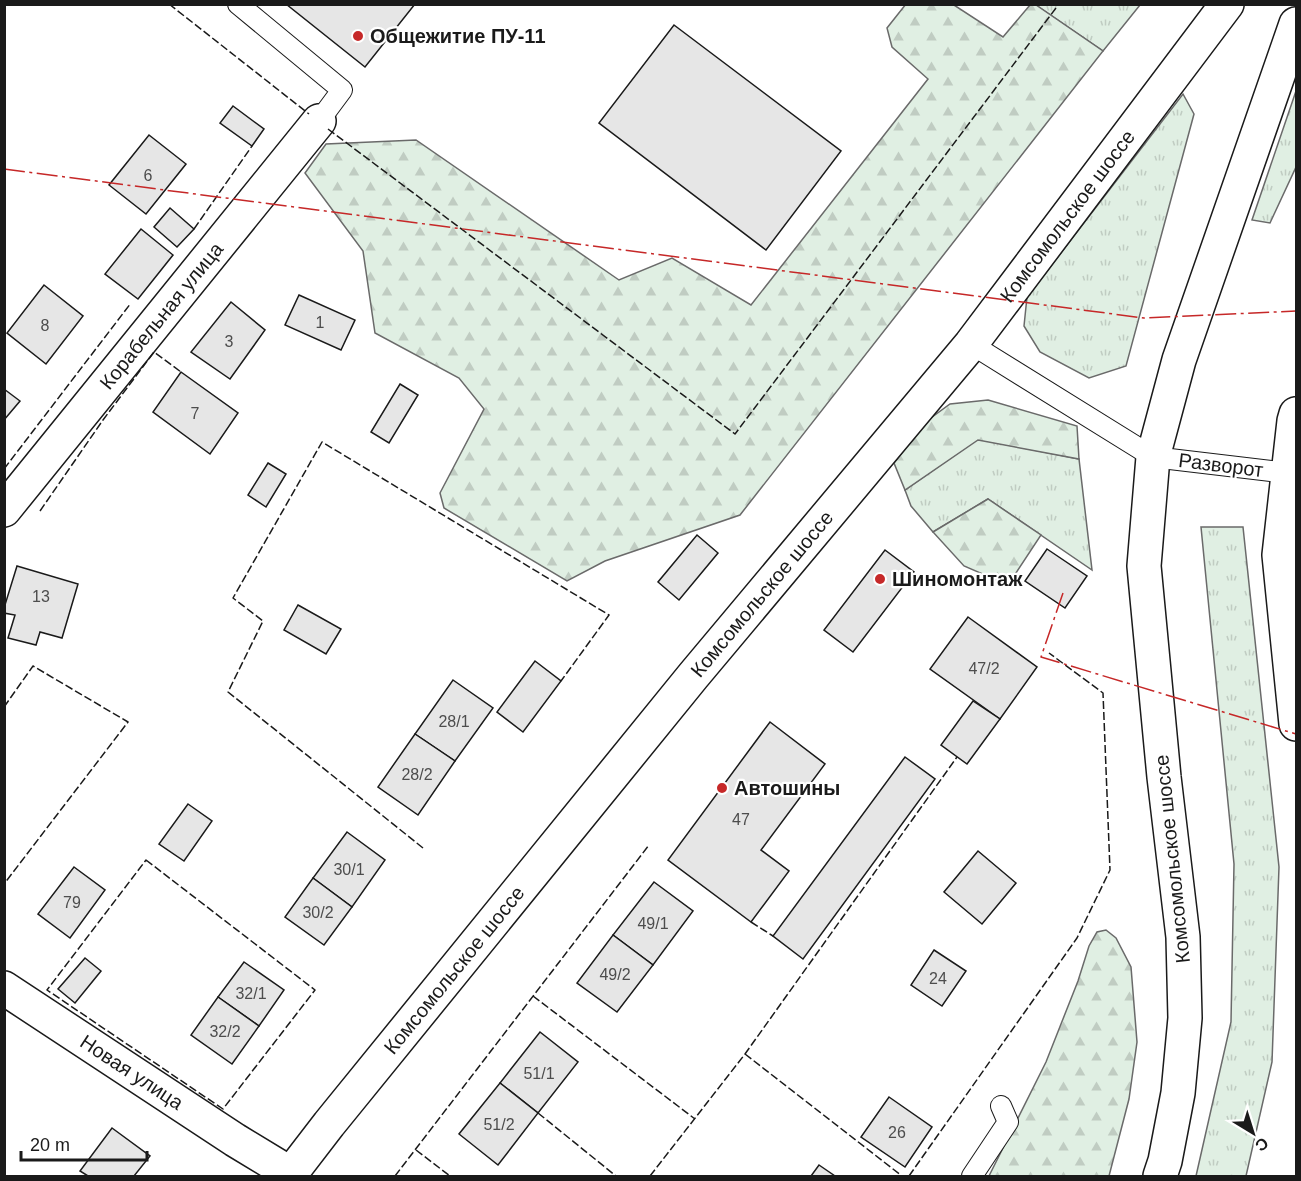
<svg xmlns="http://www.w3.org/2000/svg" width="1301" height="1181" font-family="Helvetica,sans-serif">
	<defs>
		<pattern id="grass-tufts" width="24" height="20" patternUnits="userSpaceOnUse" patternTransform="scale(1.5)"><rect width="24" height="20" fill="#e0efe3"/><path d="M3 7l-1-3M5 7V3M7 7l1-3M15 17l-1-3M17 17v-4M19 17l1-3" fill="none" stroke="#c0ccc2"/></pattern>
		<pattern id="forest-firs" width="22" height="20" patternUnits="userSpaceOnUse" patternTransform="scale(1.5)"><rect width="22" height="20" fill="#e0efe3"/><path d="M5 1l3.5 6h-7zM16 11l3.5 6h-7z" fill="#c0ccc2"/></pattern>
	</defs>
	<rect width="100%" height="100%" fill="#fff"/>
	<g fill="url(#grass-tufts)" stroke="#6a6a6a" stroke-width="1.5">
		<path d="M 1036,5 L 1140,5 L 1103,51 Z"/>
		<path d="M 1296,91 L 1296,167 L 1270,223 L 1252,220 Z"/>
		<path d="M 1183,94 L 1194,114 L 1126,366 L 1089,378 L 1040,352 L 1024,326 L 1027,297 Z"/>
		<path d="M 978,439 L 1079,459 L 1092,570 L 988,499 L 933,532 L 911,506 L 905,490 Z"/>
		<path d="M 1201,527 L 1243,527 L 1279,867 L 1272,1062 L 1246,1176 L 1196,1176 L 1231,1022 L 1234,864 Z"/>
	</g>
	<g fill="url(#forest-firs)" stroke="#6a6a6a" stroke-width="1.5">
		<path d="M 906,4 L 954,5 L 1003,37 L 1030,5 L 1036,5 L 1103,51 L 740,515 L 605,561 L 567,581 L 444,508 L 440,493 L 484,409 L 459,378 L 375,333 L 363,251 L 305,173 L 326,144 L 416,140 L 619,280 L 672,258 L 751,305 L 928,79 L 892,47 L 887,28 Z"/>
		<path d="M 988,400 L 1077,426 L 1079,459 L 978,440 L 905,490 L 894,463 L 924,423 L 950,404 Z"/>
		<path d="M 988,499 L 1041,535 L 1008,585 L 964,566 L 933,532 Z"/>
		<path d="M 1106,930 L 1116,938 L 1131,967 L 1137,1042 L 1129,1099 L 1109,1176 L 989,1176 L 1046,1062 L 1078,981 L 1089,946 L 1097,932 Z"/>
	</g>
	<g fill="#e6e6e6" stroke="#1a1a1a" stroke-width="1.5">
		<path d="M 286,4 L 415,4 L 365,67 Z"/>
		<path d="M 674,25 L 841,151 L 766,250 L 599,123 Z"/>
		<path d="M 233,106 L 264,129 L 252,146 L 220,123 Z"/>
		<path d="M 149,135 L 186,164 L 146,214 L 109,185 Z"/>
		<path d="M 170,208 L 194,229 L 177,247 L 154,227 Z"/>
		<path d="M 141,229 L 173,255 L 138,299 L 105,274 Z"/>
		<path d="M 44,285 L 83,316 L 46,364 L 7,333 Z"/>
		<path d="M 299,295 L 355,320 L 341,350 L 285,325 Z"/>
		<path d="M 231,302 L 265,330 L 230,379 L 191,352 Z"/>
		<path d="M 181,372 L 238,413 L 210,454 L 153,412 Z"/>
		<path d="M 400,384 L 418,395 L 389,443 L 371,432 Z"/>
		<path d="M 4,389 L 20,401 L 4,420 Z"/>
		<path d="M 268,463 L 286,474 L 266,507 L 248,495 Z"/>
		<path d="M 697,535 L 718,553 L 679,600 L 658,582 Z"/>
		<path d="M 1047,549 L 1087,576 L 1065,608 L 1025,581 Z"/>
		<path d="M 885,550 L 914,572 L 853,652 L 824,630 Z"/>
		<path d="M 17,566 L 78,584 L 62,638 L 40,632 L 36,645 L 8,638 L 15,615 L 4,613 L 4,608 Z"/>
		<path d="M 298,605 L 341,629 L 326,654 L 284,630 Z"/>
		<path d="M 968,617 L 1037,667 L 1000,719 L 930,669 Z"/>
		<path d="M 535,661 L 561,681 L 523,732 L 497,712 Z"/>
		<path d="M 453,680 L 493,708 L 455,761 L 415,734 Z"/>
		<path d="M 973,701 L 1000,719 L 967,764 L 941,745 Z"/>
		<path d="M 770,722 L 825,764 L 761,850 L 789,871 L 751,922 L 668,860 Z"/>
		<path d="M 415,734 L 455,761 L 418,815 L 378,787 Z"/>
		<path d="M 905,757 L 935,779 L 803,959 L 773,936 Z"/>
		<path d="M 188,804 L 212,821 L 184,861 L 159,844 Z"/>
		<path d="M 347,832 L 385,860 L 352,907 L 313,878 Z"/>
		<path d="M 978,851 L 1016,883 L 982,924 L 944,892 Z"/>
		<path d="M 74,867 L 105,890 L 70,938 L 38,914 Z"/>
		<path d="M 313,878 L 352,907 L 324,945 L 285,917 Z"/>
		<path d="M 654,882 L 693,911 L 653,965 L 613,935 Z"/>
		<path d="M 613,935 L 653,965 L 617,1012 L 577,983 Z"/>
		<path d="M 934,950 L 966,971 L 942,1006 L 911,985 Z"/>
		<path d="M 85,958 L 101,971 L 75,1003 L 58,989 Z"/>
		<path d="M 244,962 L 284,990 L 259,1026 L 218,997 Z"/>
		<path d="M 218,997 L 259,1026 L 232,1064 L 191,1035 Z"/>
		<path d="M 540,1032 L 578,1062 L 538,1113 L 500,1083 Z"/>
		<path d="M 500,1083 L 538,1113 L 498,1165 L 459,1134 Z"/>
		<path d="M 889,1097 L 932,1127 L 905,1167 L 861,1137 Z"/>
		<path d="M 112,1128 L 150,1156 L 134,1176 L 88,1176 L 80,1171 Z"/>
		<path d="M 819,1165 L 835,1176 L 811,1176 Z"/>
	</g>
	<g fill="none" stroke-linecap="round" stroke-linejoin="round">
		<defs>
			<g id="lane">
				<path d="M 238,4 L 342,90 L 319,121"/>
				<path d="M 971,344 L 1153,457 L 1288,473"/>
				<path d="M 972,1176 L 1008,1122 L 1001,1106"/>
			</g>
			<g id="street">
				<path id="s1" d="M 4,510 L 319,121"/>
				<path id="s2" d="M 4,988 L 235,1140 L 291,1174"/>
				<path id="s3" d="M 289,1176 L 329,1124 L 693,676 L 971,344 L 1227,4"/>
			</g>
			<g id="primary">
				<path d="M 1296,414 L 1294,421 L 1279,555 L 1296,724"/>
				<path d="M 1160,1176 L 1165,1161 L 1178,1093 L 1185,1018 L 1183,937 L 1164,777 L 1144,566 L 1153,457 L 1179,360 L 1296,24"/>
			</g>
		</defs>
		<use href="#lane" stroke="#1a1a1a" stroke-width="22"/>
		<use href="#street" stroke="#1a1a1a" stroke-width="36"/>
		<use href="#primary" stroke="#1a1a1a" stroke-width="36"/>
		<use href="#lane" stroke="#fff" stroke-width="20"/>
		<use href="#street" stroke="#fff" stroke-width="33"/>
		<use href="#primary" stroke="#fff" stroke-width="33"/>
		<g stroke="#1a1a1a" stroke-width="1.5" stroke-dasharray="8 3" stroke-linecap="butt">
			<path d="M 169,4 L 309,114"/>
			<path d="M 328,129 L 735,434 L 1059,4"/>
			<path d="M 194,229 L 252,146"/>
			<path d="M 4,469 L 131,303"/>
			<path d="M 40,511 L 103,420 L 154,352 L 181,372"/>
			<path d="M 4,707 L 33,666 L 128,722 L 4,884"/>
			<path d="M 423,848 L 228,692 L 263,621 L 233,598 L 322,442 L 609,615 L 561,681"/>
			<path d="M 146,860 L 315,990 L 223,1109 L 47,990 Z"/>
			<path d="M 751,922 L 773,936"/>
			<path d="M 533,996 L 695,1119"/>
			<path d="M 745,1054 L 902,1176"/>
			<path d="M 538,1113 L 616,1176"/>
			<path d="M 416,1150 L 450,1176"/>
			<path d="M 395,1176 L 649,845"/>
			<path d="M 650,1176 L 745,1054 L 957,757"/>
			<path d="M 909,1176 L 1077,938 L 1110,870 L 1103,693 L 1049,653"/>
		</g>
		<g stroke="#c62828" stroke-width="1.5" stroke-dasharray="21 4.5 3 4.5" stroke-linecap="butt">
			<path d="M 4,169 L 1144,318 L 1296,311"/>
			<path d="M 1063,593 L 1041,657 L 1296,734"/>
		</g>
	</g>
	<g fill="#c62828" stroke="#fff" stroke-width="2">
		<circle cx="358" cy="36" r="6"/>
		<circle cx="880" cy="579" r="6"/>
		<circle cx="722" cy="788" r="6"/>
	</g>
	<g text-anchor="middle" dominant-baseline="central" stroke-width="4.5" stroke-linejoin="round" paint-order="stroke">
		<g font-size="16" fill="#4d4d4d">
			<text x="148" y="175">6</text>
			<text x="320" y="322">1</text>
			<text x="45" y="325">8</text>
			<text x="229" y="341">3</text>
			<text x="195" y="413">7</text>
			<text x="41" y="596">13</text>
			<text x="984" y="668">47/2</text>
			<text x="454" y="721">28/1</text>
			<text x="417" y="774">28/2</text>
			<text x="741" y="819">47</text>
			<text x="349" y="869">30/1</text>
			<text x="72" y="902">79</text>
			<text x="318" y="912">30/2</text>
			<text x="653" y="923">49/1</text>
			<text x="615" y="974">49/2</text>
			<text x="938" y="978">24</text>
			<text x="251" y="993">32/1</text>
			<text x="225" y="1031">32/2</text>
			<text x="539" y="1073">51/1</text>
			<text x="499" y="1124">51/2</text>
			<text x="897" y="1132">26</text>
		</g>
		<g font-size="20" font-weight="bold" fill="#1a1a1a" stroke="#fff" text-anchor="start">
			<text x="370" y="36">Общежитие ПУ-11</text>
			<text x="892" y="579">Шиномонтаж</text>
			<text x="734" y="788">Автошины</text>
		</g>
		<g font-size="20" fill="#1a1a1a" stroke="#fff">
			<text stroke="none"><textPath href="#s3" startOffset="1236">Комсомольское шоссе</textPath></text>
			<text stroke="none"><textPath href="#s1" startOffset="250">Корабельная улица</textPath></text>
			<text transform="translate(1221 465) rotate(7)">Разворот</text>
			<text stroke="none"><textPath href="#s3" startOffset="750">Комсомольское шоссе</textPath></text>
			<text transform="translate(1172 859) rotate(-96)">Комсомольское шоссе</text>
			<text stroke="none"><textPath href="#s3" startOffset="264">Комсомольское шоссе</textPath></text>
			<text stroke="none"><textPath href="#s2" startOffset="153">Новая улица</textPath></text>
		</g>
	</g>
	<rect width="1301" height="1181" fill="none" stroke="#1a1a1a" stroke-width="12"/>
	<g transform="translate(1253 1133) rotate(142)" stroke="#ffffff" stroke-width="4.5" paint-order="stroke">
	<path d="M0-4.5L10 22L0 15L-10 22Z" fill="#1a1a1a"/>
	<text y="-9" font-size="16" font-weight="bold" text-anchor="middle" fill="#1a1a1a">С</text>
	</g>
	<path d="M21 1151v9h126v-9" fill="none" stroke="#1a1a1a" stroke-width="3"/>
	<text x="30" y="1151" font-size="18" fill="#1a1a1a" stroke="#ffffff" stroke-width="4.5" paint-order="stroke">20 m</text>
</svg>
